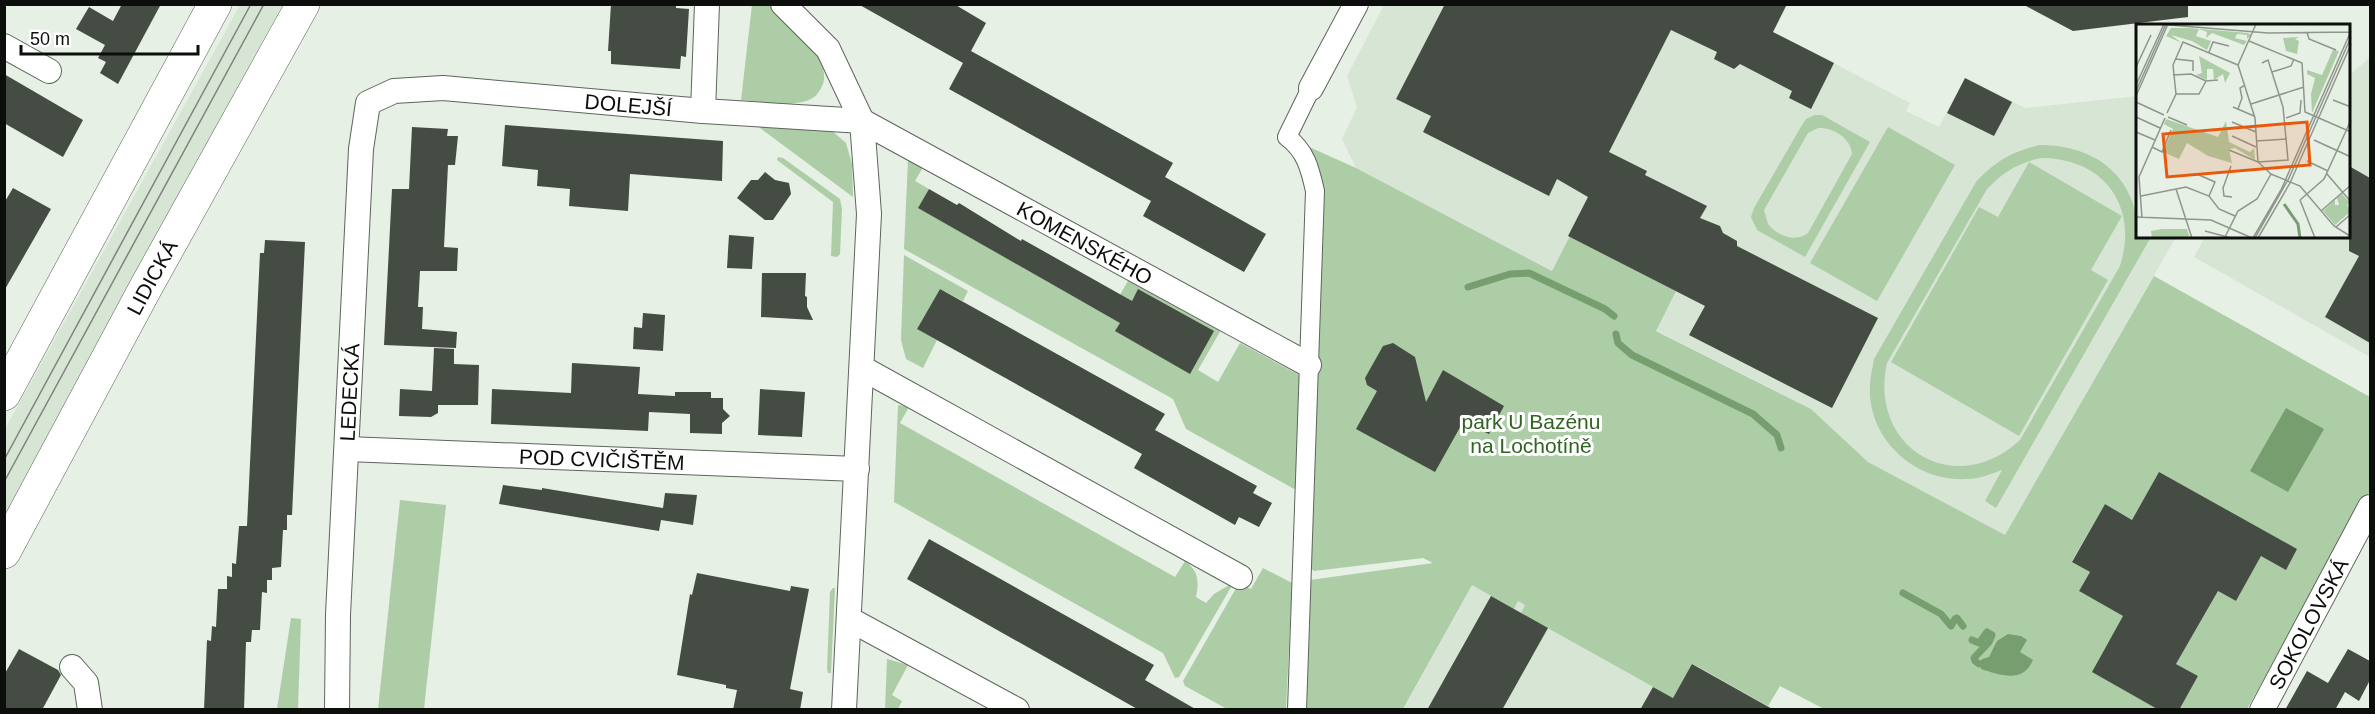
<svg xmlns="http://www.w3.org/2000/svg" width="2375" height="714" font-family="Arial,sans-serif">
	<rect width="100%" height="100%" fill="#e7f0e5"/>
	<g fill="#d7e5d4">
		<path d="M 240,5 L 282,5 L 5,520 L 5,429 Z"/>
		<path d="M 1384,5 L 1787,5 L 1762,55 L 1799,45 L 1910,103 L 1906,111 L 1939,127 L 1965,78 L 2025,108 L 2138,96 L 2138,237 L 2176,237 L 2005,536 L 1868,462 L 1811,409 L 1656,330 L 1676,291 L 1570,237 L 1553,271 L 1356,168 L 1342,139 L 1357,107 L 1347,76 Z"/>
		<path d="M 2370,57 L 2370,357 L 2194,257 L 2205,237 L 2350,237 L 2350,75 Z"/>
		<path d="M 1472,585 L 1514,609 L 1518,601 L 1526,605 L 1522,613 L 1673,698 L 1692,664 L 1775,709 L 1403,710 Z"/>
	</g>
	<g fill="#adcda6" fill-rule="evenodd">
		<path d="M 752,5 L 770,5 C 788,21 839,62 820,90 C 817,95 813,99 806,101 C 787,107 761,101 741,100 Z"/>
		<path d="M 1815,115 L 1822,115 L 1870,142 L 1805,257 L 1757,230 L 1751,217 L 1754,208 L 1802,125 L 1806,119 ZM 1818,128 C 1833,127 1851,138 1852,154 L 1808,233 C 1794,243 1778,236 1768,224 L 1764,210 L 1808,133 Z"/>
		<path d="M 752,122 L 830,129 L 846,143 L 852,164 L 853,197 Z"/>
		<path d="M 1888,127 L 1955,165 L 1877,301 L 1810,263 Z"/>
		<path d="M 1287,137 L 1356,168 L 1552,271 L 1570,236 L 1676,291 L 1656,331 L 1811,409 L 1868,462 L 2005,535 L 2154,276 L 2370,397 L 2370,491 L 2247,709 L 2179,709 L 2198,676 L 2176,664 L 2218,591 L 2236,601 L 2272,536 L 2132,520 L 2105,504 L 2072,561 L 2090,572 L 2079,591 L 2123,616 L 2159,709 L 1824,709 L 1780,686 L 1768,706 L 1693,664 L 1673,698 L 1521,613 L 1525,605 L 1518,601 L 1514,609 L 1472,585 L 1403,709 L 1304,709 L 1310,580 L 1433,563 L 1423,558 L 1314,571 L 1310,568 L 1315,191 Z"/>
		<path d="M 2040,145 C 2097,145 2138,178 2138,237 L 2151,237 L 1996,508 L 1985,501 L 2002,470 C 1991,474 1979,479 1967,479 C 1918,482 1873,444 1870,395 C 1869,382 1872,371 1874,359 L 1976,182 C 1995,161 2013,151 2040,145 ZM 2041,158 C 2104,158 2139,206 2120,266 L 2020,440 C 1956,500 1868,449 1887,363 L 1987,189 C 2003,172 2018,163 2041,158 Z"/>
		<path d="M 778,157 L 783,158 L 840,199 L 842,209 L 840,254 L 837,257 L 831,256 L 833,202 L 777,160 Z"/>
		<path d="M 908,160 L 925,164 L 915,181 L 929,189 L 919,208 L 1094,308 L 1117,300 L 1129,279 L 1221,330 L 1198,370 L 1218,382 L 1240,343 L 1301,376 L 1296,490 L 1186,429 L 1173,399 L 904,249 Z"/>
		<path d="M 2029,162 L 2122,216 L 2091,270 L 2108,280 L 2019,436 L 1891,362 L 1979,207 L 1998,217 Z"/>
		<path d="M 904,255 L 968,291 L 963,301 L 940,289 L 917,329 L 937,340 L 923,368 L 906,359 L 901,340 Z"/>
		<path d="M 898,405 L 909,407 L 900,423 L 1175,577 L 1185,561 C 1199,571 1199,582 1196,597 L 1206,603 L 1214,594 L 1234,582 L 1179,677 L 1175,678 L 1163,653 L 894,502 Z"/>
		<path d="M 400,500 L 446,505 L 424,709 L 378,709 Z"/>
		<path d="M 1263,568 L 1292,583 L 1286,709 L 1227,709 L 1185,686 L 1183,681 L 1239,583 L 1251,589 Z"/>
		<path d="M 833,588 L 835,588 L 831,673 L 828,673 L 827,669 L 830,592 Z"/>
		<path d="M 291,618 L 301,619 L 298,709 L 277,709 Z"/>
		<path d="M 887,659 L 908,665 L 892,695 L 902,701 L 898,709 L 885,709 Z"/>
	</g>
	<g fill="#779e6e">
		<path d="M 2286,408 L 2324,429 L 2288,492 L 2250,471 Z"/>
		<path d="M 2008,634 L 2021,636 L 2027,640 L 2020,652 L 2033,660 C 2023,684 2000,675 1981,669 L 1982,659 L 1989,657 L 1997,641 Z"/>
	</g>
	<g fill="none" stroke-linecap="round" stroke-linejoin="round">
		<g stroke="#779e6e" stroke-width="7">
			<path d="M 1468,287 L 1510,274 L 1529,273 L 1605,309 L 1614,316"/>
			<path d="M 1616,334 L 1618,343 L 1632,355 L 1753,414 L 1777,435 L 1781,448"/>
			<path d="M 1903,593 L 1941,614 L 1951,626 L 1955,619 L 1957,618 L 1963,626"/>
			<path d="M 1972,640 L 1979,643 L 1987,632 L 1992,635 L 1989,642 L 1974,658 L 1975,661 L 1979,664 L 1990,663"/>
		</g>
	</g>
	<g fill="#454c43">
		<path d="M 122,4 L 161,4 L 118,84 L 100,73 L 106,62 L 98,58 L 105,45 L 76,29 L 89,7 L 113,21 Z"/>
		<path d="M 611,4 L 676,4 L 676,8 L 689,9 L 686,57 L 681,56 L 680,69 L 611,64 L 611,51 L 608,51 Z"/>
		<path d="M 858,4 L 954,4 L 986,23 L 971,51 L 1173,163 L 1165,177 L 1266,234 L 1244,272 L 1143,216 L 1151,201 L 949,89 L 963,63 Z"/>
		<path d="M 1445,4 L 1787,4 L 1773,32 L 1834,63 L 1811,109 L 1789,98 L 1792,91 L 1740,64 L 1734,69 L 1714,59 L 1717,52 L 1671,30 L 1609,152 L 1647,171 L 1645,175 L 1707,206 L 1700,218 L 1720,226 L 1723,233 L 1737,241 L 1737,246 L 1878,318 L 1832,408 L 1689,335 L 1705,306 L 1568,236 L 1588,197 L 1557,179 L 1549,196 L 1423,132 L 1431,116 L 1396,99 Z"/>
		<path d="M 2022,4 L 2188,4 L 2188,17 L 2073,31 Z"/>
		<path d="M 4,74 L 83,120 L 63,157 L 4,123 Z"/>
		<path d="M 1965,78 L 2012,102 L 1994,136 L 1947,113 Z"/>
		<path d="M 505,125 L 723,141 L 722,181 L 630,174 L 628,211 L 569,206 L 570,189 L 537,186 L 538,170 L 502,166 Z"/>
		<path d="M 412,127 L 448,129 L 447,136 L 458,136 L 455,165 L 448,165 L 444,247 L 458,248 L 457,271 L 420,271 L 418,307 L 423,307 L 422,329 L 457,332 L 456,348 L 384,345 L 392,189 L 409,189 Z"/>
		<path d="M 2349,166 L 2370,178 L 2370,343 L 2325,317 L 2359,256 L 2349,251 Z"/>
		<path d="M 765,172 L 775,180 L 789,183 L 791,194 L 773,220 L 765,220 L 737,198 L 751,180 L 758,180 Z"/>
		<path d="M 13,188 L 51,209 L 4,291 L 4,203 Z"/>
		<path d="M 929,189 L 957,205 L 959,203 L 1021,241 L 1022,239 L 1132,301 L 1138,289 L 1214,331 L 1190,374 L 1115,331 L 1120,323 L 918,208 Z"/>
		<path d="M 729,235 L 754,237 L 752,269 L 727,268 Z"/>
		<path d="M 265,240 L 305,242 L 292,515 L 287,515 L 287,530 L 283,530 L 281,567 L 272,568 L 272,580 L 267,580 L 267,593 L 262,592 L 260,630 L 252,630 L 251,642 L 246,642 L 244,710 L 204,710 L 207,640 L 211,641 L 212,626 L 216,627 L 218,589 L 227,589 L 227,576 L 232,577 L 232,563 L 236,564 L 239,526 L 247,526 L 260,253 L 264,253 Z"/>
		<path d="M 762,273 L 806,273 L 805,296 L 807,297 L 807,307 L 813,320 L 761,317 Z"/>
		<path d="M 940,289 L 1165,414 L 1155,430 L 1257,486 L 1253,493 L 1272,503 L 1259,527 L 1239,517 L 1235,525 L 1134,468 L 1142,454 L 917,329 Z"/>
		<path d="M 643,313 L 665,315 L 663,351 L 633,349 L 634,327 L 642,328 Z"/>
		<path d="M 1393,343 L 1415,357 L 1426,402 L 1443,370 L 1504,406 L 1489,434 L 1463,422 L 1435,472 L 1356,429 L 1377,391 L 1367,385 L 1365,378 L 1383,346 Z"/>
		<path d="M 434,348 L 454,349 L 454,364 L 479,365 L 478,405 L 438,405 L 438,413 L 431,417 L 399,416 L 400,389 L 432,391 Z"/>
		<path d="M 572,363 L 640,367 L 638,394 L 675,396 L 675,392 L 711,392 L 711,398 L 723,398 L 723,409 L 730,416 L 722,423 L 722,434 L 690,433 L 690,414 L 649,412 L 648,431 L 491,424 L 492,389 L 571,393 Z"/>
		<path d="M 760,389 L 805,392 L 802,437 L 758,435 Z"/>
		<path d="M 2159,472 L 2297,549 L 2286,570 L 2261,556 L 2236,601 L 2218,591 L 2176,664 L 2198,676 L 2179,710 L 2159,710 L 2092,672 L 2123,616 L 2079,591 L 2090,572 L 2072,562 L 2105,504 L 2132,520 Z"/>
		<path d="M 503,485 L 542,490 L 542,488 L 663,508 L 665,493 L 697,495 L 693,525 L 661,520 L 659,531 L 499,504 Z"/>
		<path d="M 929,539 L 1154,665 L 1145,680 L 1197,710 L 1139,710 L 907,579 Z"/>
		<path d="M 697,573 L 790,591 L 791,586 L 809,589 L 790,689 L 803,692 L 800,710 L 733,710 L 737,690 L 726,688 L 726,685 L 677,675 L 690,594 L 692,595 Z"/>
		<path d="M 1491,596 L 1548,628 L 1502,710 L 1427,710 Z"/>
		<path d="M 19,649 L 58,670 L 61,675 L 42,710 L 4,710 L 4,675 Z"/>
		<path d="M 2348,649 L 2370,661 L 2370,680 L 2359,701 L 2345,692 L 2335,710 L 2285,710 L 2307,671 L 2328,683 Z"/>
		<path d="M 1692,664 L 1774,710 L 1640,710 L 1653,687 L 1673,698 Z"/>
	</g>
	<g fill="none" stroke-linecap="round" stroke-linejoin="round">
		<defs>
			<path id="pedestrian" d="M 1297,710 L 1315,191 C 1310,169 1306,151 1287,137 L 1311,88"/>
			<g id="minor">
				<path d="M 783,4 L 828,49 L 862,121 L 869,214 L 844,710"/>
				<path d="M 4,46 L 49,71"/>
				<path d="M 1311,88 L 1356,4"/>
				<path d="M 703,111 L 707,4"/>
				<path d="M 862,368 L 1240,577"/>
				<path id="s1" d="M 347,449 L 857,469"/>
				<path d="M 849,619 L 1017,710"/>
				<path d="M 72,667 L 86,683 L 90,710"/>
				<path id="s2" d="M 337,710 L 338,615 L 361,149 L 368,103 L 394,91 L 443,88 L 703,111 L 862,121 L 1309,365"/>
				<path id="s3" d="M 2262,710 L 2370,507"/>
			</g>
			<g id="primary">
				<path d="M 4,394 L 215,4"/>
				<path id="s4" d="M 4,552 L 146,287 L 303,4"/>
			</g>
		</defs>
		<use href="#pedestrian" stroke="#5d655c" stroke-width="20"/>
		<use href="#minor" stroke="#5d655c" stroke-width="26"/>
		<use href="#primary" stroke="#5d655c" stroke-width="34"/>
		<use href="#pedestrian" stroke="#fff" stroke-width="18"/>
		<use href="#minor" stroke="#fff" stroke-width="24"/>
		<use href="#primary" stroke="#fff" stroke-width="33"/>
		<g stroke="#7d837c" stroke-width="1.5">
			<path d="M 4,460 L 251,4"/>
			<path d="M 4,482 L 264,4"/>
		</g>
	</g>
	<g text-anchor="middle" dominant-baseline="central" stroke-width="6" stroke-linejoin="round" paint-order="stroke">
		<g font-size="21" fill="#0b0e0a" stroke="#fff">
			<text stroke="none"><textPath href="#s2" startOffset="872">DOLEJŠÍ</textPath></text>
			<text stroke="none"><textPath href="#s2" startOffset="1360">KOMENSKÉHO</textPath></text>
			<text stroke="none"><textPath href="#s4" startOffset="312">LIDICKÁ</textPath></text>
			<text stroke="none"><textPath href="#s2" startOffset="318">LEDECKÁ</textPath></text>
			<text stroke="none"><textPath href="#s1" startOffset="255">POD CVIČIŠTĚM</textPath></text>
			<text stroke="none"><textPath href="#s3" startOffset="98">SOKOLOVSKÁ</textPath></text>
		</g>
		<g font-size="21" fill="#306423" stroke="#fff">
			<text x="1531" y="421">park U Bazénu<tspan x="1531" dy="24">na Lochotíně</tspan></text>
		</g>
	</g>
	<g transform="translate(2136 24)">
		<rect width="214" height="214" fill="#e7f0e5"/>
		<path d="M 35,4 L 53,4 L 112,9 L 115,11 L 111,15 L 111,11 L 101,10 L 99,14 L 111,17 L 108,21 L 76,9 L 70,14 L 71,8 L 63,5 L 60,12 L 75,17 L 71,26 L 56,17 L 35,11 L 46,19 L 30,12 ZM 163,13 L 159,15 L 163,17 L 161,30 L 150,27 L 147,14 ZM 197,26 L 203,27 L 176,89 L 175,70 L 179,54 L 171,50 L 171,46 L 186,51 ZM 63,32 L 94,49 L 89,59 L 87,50 L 78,56 L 77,45 L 71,45 L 71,56 L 60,51 L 66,49 ZM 30,95 L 82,113 L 90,97 L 93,118 L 114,128 L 118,124 L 119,136 L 99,124 L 93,125 L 96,139 L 72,132 L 51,119 L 43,135 L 27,128 L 37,105 L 28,100 ZM 206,170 L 214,179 L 211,180 L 214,188 L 199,201 L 187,187 L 199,176 L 199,181 L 203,181 L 201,174 ZM 26,205 L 51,205 L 54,214 L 16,214 L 15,207 Z" fill="#adcda6"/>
		<path fill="none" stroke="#779e6e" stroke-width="3" d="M 148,180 L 162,200 L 164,214"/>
		<path fill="none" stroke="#8f968d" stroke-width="1.5" d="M 21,0 L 132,9 L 215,8M 120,0 L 102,41 L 119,94 L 122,138 L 135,150 L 164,162 L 198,202 L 214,212M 171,8 L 173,15 L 200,26M 113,17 L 166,39 L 169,88 L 215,108M 73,28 L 77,18 L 93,22M 39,35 L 57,37 L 57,47M 0,43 L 15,11M 136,48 L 155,42 L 158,35M 37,51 L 55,50 L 70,57 L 82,56M 0,61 L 28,0M 0,67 L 30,0M 40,70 L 63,70 L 70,57M 0,72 L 32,0M 197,76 L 215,83M 0,78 L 28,91M 115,80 L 168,63M 97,83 L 118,92M 102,85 L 106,74 L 104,64 L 109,61M 31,89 L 40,70 L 37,41 L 47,18 L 102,41M 0,93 L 24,104M 32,93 L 51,101M 150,94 L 164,89 L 165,76M 96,98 L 120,108M 0,108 L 19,116M 96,112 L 120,123M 178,116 L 215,133M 120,117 L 151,115M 16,123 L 26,128 L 35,106M 93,126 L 122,138 L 152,136 L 147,83 L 132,36 L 126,39M 171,137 L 192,147M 95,142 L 87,164 L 88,172 L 96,173M 191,150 L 215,178M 63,151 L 79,158 L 73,172M 40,165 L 56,214M 5,172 L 50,163 L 73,172 L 83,185 L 99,192M 164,176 L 188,155 L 215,96M 164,176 L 179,214M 185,187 L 215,161M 0,193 L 75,196 L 116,214M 6,194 L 3,153 L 29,94M 200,203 L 215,190M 69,207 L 95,214M 89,213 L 102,187 L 121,175 L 135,150M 117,214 L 145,166 L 215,7M 119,214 L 153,154 L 215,13M 122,214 L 154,159 L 215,20"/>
		<path fill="#e8590c" fill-opacity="0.15" stroke="#e8590c" stroke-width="3" d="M 171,98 L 174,141 L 31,153 L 27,110 Z"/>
		<rect width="214" height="214" fill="none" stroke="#0b0e0a" stroke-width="3"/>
	</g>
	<rect width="2375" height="714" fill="none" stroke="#0b0e0a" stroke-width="12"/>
	<path d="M21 45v9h177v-9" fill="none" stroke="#0b0e0a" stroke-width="3"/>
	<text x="30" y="45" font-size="18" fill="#0b0e0a" stroke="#ffffff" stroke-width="4.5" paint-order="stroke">50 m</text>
</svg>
